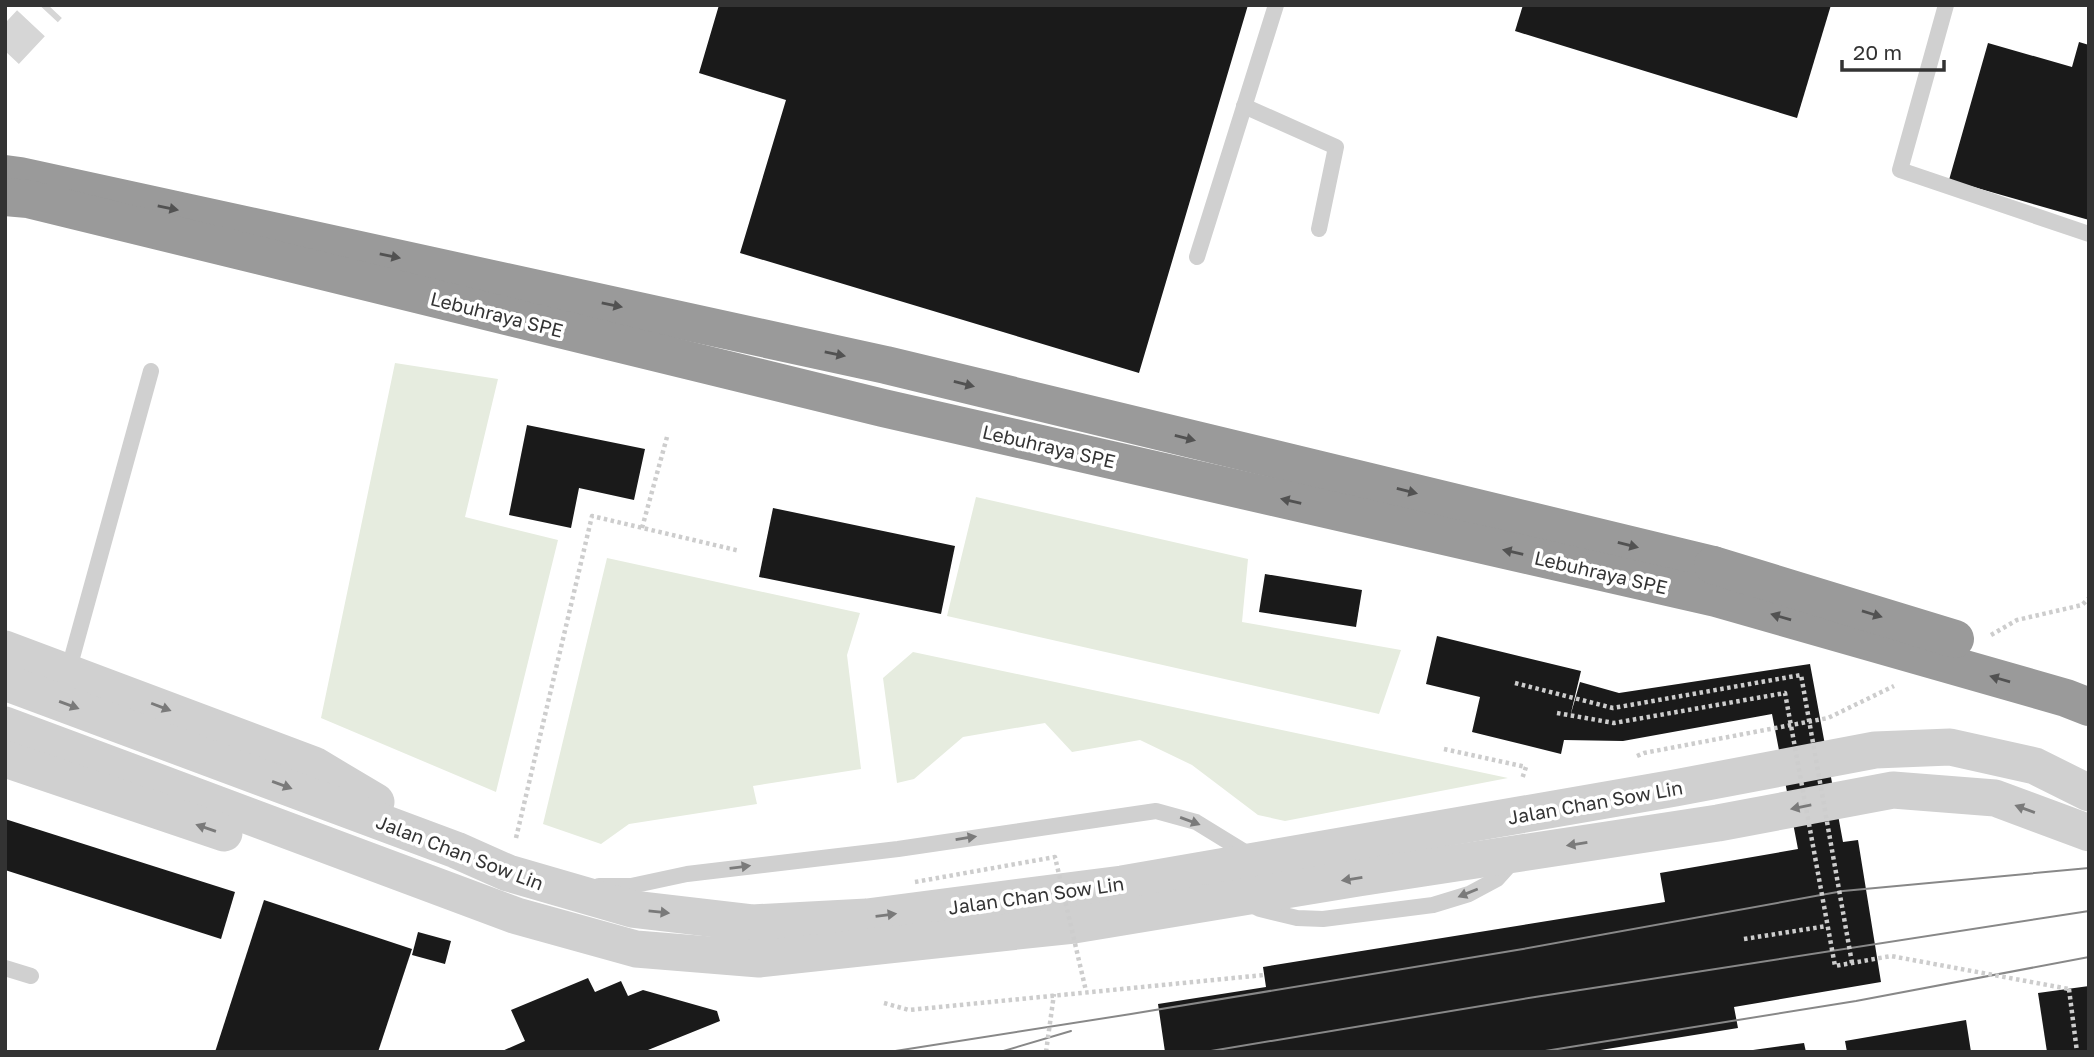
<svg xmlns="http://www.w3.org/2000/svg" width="2094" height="1057" font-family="'Golos Text',sans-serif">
	<rect width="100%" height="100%" fill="#fff"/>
	<g fill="#e6ecdf">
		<path d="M 395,363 L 498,379 L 465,517 L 558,540 L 496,792 L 321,718 Z"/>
		<path d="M 976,497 L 1248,559 L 1242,622 L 1401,650 L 1379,714 L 947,616 Z"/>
		<path d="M 607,558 L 860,613 L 847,655 L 861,769 L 753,786 L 757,804 L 629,824 L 601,844 L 543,824 Z"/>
		<path d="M 913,652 L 1508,778 L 1285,821 L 1258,815 L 1192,765 L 1140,740 L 1072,752 L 1045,723 L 963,737 L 914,779 L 897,783 L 883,678 Z"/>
	</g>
	<g fill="#1a1a1a">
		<path d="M 719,5 L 1248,5 L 1139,373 L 740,253 L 786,100 L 699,73 Z"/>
		<path d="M 1523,5 L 1831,5 L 1797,118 L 1515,31 Z"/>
		<path d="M 2079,42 L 2089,45 L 2089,220 L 1949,180 L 1988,43 L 2072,67 Z"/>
		<path d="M 527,425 L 645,449 L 634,500 L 579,488 L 571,528 L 509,515 Z"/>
		<path d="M 773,508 L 955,546 L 941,614 L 759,577 Z"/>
		<path d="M 1265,574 L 1362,590 L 1356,627 L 1259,612 Z"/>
		<path d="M 1437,636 L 1581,671 L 1570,717 L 1580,682 L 1619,693 L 1810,664 L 1843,842 L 1858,840 L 1881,982 L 1734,1007 L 1738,1028 L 1588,1052 L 1165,1052 L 1158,1004 L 1266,987 L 1263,967 L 1665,902 L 1660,873 L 1798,849 L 1772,714 L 1623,741 L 1564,740 L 1561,754 L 1472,732 L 1480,697 L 1426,684 Z"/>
		<path d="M 5,819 L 235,892 L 221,939 L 5,870 Z"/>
		<path d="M 264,900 L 412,949 L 378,1052 L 215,1052 Z"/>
		<path d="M 418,932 L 451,941 L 445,964 L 412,955 Z"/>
		<path d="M 588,978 L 595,992 L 621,981 L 628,996 L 643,990 L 717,1011 L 720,1021 L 643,1052 L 500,1052 L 525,1041 L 511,1010 Z"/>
		<path d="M 2089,986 L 2089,1052 L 2047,1052 L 2038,993 Z"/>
		<path d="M 1966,1020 L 1971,1052 L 1847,1052 L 1845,1041 Z"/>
		<path d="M 1804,1043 L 1806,1052 L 1753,1052 L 1753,1050 Z"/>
	</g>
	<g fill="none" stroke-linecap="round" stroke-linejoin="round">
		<path stroke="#d6d6d6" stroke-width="38" stroke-dasharray="38 19" stroke-linecap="butt" d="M 5,51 L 48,5"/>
		<g stroke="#cdcdcd" stroke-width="4.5" stroke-dasharray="3.5 3.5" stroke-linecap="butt">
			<path d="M 642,528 L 667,437"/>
			<path d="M 1991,635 L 2017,620 L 2082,605 L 2089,598"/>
			<path d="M 1444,749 L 1526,767 L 1522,779"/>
			<path d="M 1637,756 L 1644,753 L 1828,718 L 1894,686"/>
			<path d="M 516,838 L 592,516 L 740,551"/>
			<path d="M 1744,939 L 1827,926"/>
			<path d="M 2069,989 L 2077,1052"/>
			<path d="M 884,1003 L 909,1010 L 1264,975"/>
		</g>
		<g stroke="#d0d0d0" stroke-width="16">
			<path d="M 1946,5 L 1900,170 L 2089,234"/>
			<path d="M 1244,106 L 1336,147 L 1319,229"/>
			<path d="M 1197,257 L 1276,5"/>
			<path d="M 68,672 L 151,371"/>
			<path d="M 599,886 L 631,886 L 687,874 L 898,849 L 1156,811 L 1196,822 L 1253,857"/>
			<path d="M 1250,904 L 1260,909 L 1297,918 L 1323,919 L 1433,905 L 1469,894 L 1497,879 L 1515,859"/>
			<path d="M 5,968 L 31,976"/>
		</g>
		<g stroke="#d0d0d0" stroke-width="37">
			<path d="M 5,649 L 314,765 L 376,802"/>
			<path d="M 5,682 L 456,850 L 508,873 L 632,909 L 752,923 L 867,917 L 1122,884 L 1675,788 L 1875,750 L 1950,747 L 2035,766 L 2089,793"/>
			<path d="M 5,725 L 517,916 L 636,949 L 759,959 L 1074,925 L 1358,878 L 1718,823 L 1893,790 L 1995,798 L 2089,833"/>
			<path d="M 5,759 L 224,833"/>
		</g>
		<path stroke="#9a9a9a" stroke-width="38" d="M 5,174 L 20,176 L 886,365 L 1713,565"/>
		<g stroke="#888" stroke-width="2">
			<path d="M 889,1052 L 1131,1014 L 1523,949 L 1843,891 L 2089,868"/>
			<path d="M 1000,1052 L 1071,1031"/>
			<path d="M 1205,1052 L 1535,997 L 2089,911"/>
			<path d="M 1539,1052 L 1856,1001 L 2089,957"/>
		</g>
		<g stroke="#cdcdcd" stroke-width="4.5" stroke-dasharray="3.5 3.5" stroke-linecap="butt">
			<path d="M 1515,683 L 1613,708 L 1801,675 L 1852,963"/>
			<path d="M 1557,713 L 1614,723 L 1785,693 L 1835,966 L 1891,956 L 2069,989"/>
			<path d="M 915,882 L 1055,857 L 1086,991"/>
			<path d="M 1046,1052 L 1054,994"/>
		</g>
		<g stroke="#9a9a9a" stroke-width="38">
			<path d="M 5,197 L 28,199 L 883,408 L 1716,598 L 2066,698 L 2089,707"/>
			<path d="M 1713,565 L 1955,639"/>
		</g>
	</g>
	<defs><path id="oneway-solid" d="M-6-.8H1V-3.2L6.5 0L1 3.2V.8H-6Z" transform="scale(1.75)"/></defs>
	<g fill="#525252">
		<use href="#oneway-solid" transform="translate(168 208) rotate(12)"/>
		<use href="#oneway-solid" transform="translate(390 256) rotate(12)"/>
		<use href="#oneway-solid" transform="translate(612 305) rotate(12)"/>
		<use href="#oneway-solid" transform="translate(835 354) rotate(12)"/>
		<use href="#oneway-solid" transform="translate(964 384) rotate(14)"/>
		<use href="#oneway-solid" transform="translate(1185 438) rotate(14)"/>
		<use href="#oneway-solid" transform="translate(1407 491) rotate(14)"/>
		<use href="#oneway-solid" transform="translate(1291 501) rotate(-167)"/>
		<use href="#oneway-solid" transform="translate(1628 545) rotate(14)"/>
		<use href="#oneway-solid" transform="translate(1513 552) rotate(-167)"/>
		<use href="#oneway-solid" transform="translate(1872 614) rotate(17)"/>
		<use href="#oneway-solid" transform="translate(1781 617) rotate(-164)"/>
		<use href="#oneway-solid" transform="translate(2000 679) rotate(-164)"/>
	</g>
	<g fill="#7a7a7a">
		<use href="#oneway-solid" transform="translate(69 705) rotate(20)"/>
		<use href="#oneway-solid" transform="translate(161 707) rotate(21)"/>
		<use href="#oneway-solid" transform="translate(282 785) rotate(20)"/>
		<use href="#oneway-solid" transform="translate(1801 807) rotate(169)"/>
		<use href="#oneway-solid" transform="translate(2025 809) rotate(-160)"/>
		<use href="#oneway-solid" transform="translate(1190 821) rotate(20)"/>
		<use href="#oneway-solid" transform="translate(206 828) rotate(-161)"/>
		<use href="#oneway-solid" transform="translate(966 838) rotate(-9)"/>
		<use href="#oneway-solid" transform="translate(1577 844) rotate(171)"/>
		<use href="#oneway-solid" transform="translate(740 867) rotate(-7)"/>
		<use href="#oneway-solid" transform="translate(1352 879) rotate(171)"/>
		<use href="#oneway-solid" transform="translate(1468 893) rotate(158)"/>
		<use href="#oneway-solid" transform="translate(659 912) rotate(6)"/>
		<use href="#oneway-solid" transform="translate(886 915) rotate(-7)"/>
	</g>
	<g text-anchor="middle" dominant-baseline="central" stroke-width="7" stroke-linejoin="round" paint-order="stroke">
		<g font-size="19" fill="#333" stroke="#fff">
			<text transform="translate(497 314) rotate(14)">Lebuhraya SPE</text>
			<text transform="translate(1049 446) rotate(13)">Lebuhraya SPE</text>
			<text transform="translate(1601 572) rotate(13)">Lebuhraya SPE</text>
			<text transform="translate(1595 802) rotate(-10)">Jalan Chan Sow Lin</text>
			<text transform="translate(460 852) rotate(21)">Jalan Chan Sow Lin</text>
			<text transform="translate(1036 895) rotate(-8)">Jalan Chan Sow Lin</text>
		</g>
	</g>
	<rect width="2094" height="1057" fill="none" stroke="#333333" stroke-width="14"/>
	<path d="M1842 60v10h102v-10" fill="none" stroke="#333333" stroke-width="3.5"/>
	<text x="1853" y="60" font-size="21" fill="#333333" stroke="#ffffff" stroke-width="5" paint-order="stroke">20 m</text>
</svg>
